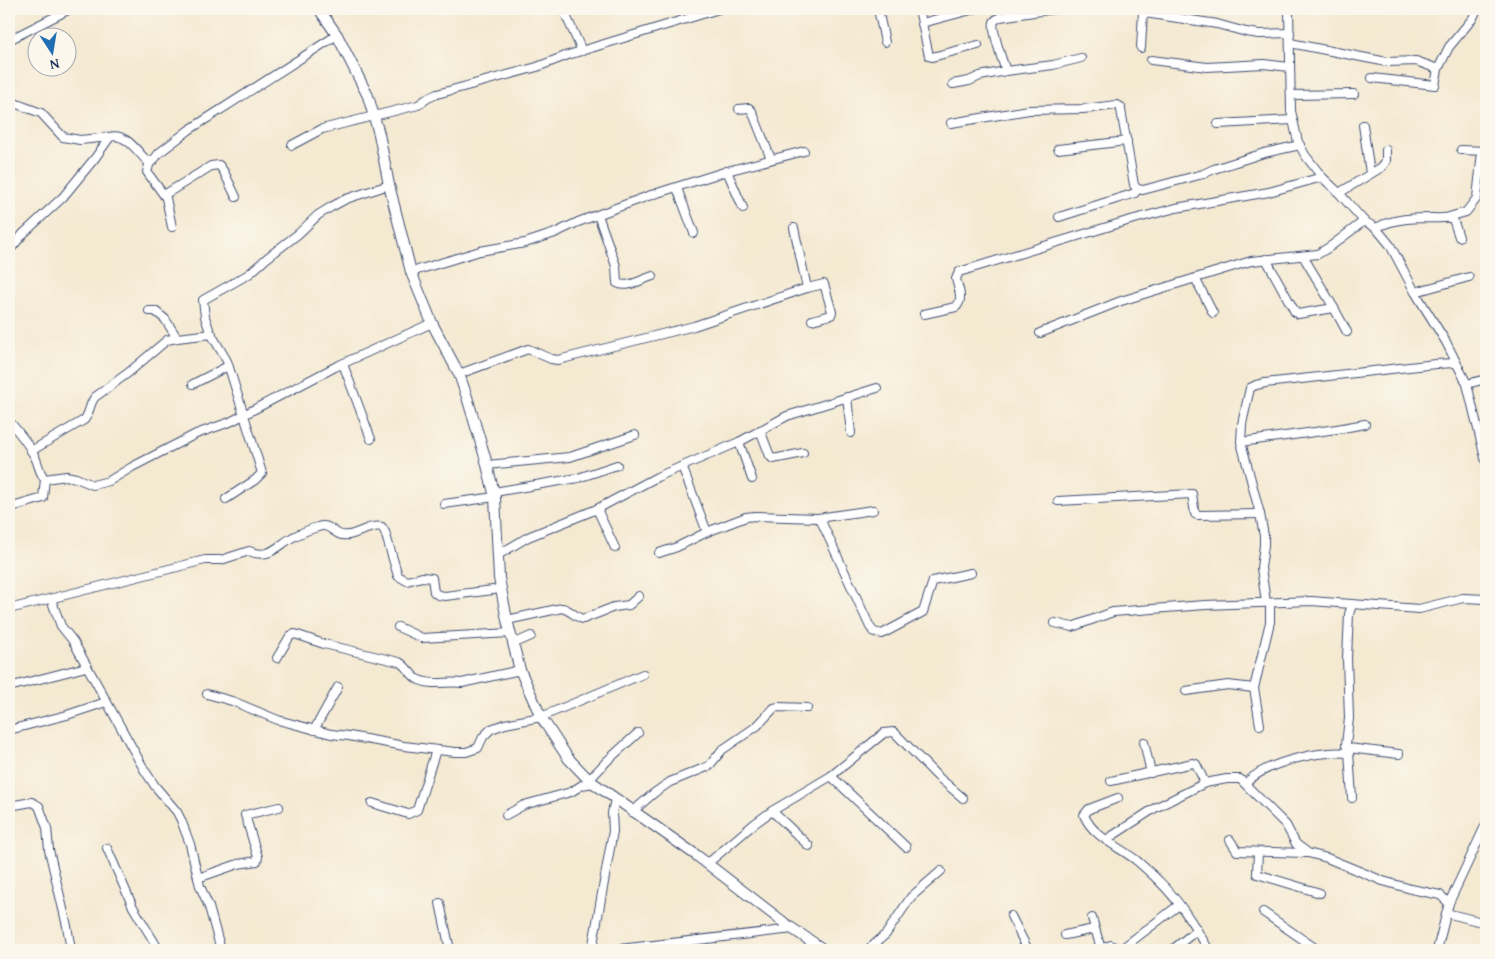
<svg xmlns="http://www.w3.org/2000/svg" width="1495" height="959" font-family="'Gentium Book Plus',serif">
	<rect width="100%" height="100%" fill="#fbf7ec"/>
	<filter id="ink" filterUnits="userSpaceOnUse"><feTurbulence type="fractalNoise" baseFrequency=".02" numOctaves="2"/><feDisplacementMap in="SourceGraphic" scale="10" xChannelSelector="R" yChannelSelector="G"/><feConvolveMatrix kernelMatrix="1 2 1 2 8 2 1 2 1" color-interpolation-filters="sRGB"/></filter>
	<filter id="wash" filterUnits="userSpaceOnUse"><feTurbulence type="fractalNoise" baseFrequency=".0096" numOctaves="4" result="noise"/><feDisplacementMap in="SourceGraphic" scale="20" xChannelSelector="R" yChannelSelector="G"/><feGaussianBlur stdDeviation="1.12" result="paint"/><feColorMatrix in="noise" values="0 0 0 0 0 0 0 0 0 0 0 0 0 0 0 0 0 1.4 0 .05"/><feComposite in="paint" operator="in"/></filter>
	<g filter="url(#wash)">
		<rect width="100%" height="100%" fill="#f4e9d1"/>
	</g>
	<g filter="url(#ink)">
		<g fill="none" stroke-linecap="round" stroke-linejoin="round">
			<defs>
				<g id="street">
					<path d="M 563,9 L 582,51"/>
					<path d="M 878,9 L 885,42"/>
					<path d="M 919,9 L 929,56 L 932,57 L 978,45"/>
					<path d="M 1141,9 L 1145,13 L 1217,24 L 1246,32 L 1259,34 L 1290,33"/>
					<path d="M 1289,9 L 1291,111 L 1298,142 L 1305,155 L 1322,177 L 1339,193 L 1364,221 L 1376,228 L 1390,245 L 1415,292 L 1446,342 L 1467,384 L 1486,462"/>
					<path d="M 922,23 L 975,9"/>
					<path d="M 9,40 L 70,9"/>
					<path d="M 1290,43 L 1387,62 L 1416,61 L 1438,69"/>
					<path d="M 1141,48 L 1143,12"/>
					<path d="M 1151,60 L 1207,67 L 1264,64 L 1289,67"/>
					<path d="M 1006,71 L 1053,65 L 1081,58"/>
					<path d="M 1372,78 L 1435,85 L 1438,69 L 1449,47 L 1473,18 L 1477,9"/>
					<path d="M 953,84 L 969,81 L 980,76 L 1006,71 C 1003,63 991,28 994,22 C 995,19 998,19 1000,17 L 1055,9"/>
					<path d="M 1291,95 L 1354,94"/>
					<path d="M 9,101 L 41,113 L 63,137 L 80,140 L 110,137"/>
					<path d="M 739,109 L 749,108 L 752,111 L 771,159"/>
					<path d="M 951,123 L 1029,110 L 1083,109 L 1117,105 L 1121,107 L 1121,110 L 1134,185 L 1137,189"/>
					<path d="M 1218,124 L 1293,120"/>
					<path d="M 1363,125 L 1370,173"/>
					<path d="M 292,145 L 322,129 L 418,105 L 428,98 L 437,94 L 537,67 L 568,55 L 719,9"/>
					<path d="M 1058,149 L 1127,141"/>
					<path d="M 1461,150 L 1486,151"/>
					<path d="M 150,162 L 147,172 L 166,198 L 172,227"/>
					<path d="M 727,171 L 743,208"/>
					<path d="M 677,188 L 694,233"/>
					<path d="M 1339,193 L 1382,167 L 1386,161 L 1386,150"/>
					<path d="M 164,195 L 211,166 L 219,165 L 224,172 L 236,197"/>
					<path d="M 598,215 L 616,266 L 617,283 C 627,289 642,279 653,276"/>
					<path d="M 1059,217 L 1129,195 L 1135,193 L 1137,189 L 1143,190 L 1203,174 L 1214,169 L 1264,153 L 1300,145"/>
					<path d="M 1449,217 L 1466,212 L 1477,198 L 1482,152"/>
					<path d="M 1376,228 C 1394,218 1414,218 1434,218 C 1441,219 1447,216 1453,219 L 1459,237"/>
					<path d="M 9,251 L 23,234 L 63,197 L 95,158 L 110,137 C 125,132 137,151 147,161 L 153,161 L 159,153 L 189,130 L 337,35"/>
					<path d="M 1303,256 L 1334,308"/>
					<path d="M 1266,259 L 1295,312 L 1298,314 L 1334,308 L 1347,332"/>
					<path d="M 411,272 L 480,251 L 525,243 L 555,233 L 578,222 L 651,195 L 727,171 L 804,151"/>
					<path d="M 1195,278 L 1213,313"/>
					<path d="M 807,288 L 824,284 L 832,312 L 831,315 L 812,320"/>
					<path d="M 1415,292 L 1469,277"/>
					<path d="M 149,311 L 155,311 L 165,319 L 177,338"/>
					<path d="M 924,314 L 956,307 C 964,299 958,288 956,279 L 959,272 L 1127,221 L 1176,208 L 1269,192 L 1322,177"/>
					<path d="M 1040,333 L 1121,301 L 1251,261 L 1318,254 L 1331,246 L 1364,221"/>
					<path d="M 343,364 L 371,439"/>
					<path d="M 459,374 L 528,349 L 551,359 L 558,360 L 694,326 L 807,288 L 794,228"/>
					<path d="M 193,384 L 228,366"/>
					<path d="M 1467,384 L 1486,379"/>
					<path d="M 847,397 L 851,433"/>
					<path d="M 9,421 C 18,431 29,445 35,457 C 39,465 39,473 45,479 L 66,476 L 76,478 L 93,485 L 109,481 L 132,467 L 196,434 L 230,422 L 335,367 L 432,323"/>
					<path d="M 760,430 L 770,456 L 773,459 L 803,453"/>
					<path d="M 739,442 L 752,479"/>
					<path d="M 1241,442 L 1337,429 L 1365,424"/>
					<path d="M 31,451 L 84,420 C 90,414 89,404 95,397 L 128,373 L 167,340 L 177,338 L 212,334"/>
					<path d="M 487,465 L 570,457 L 635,435"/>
					<path d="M 682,466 L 707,532 L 746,517 L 755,516 L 818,518 L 822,523 L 870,627 L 874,632 L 882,634 L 923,612 L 933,581 L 971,573"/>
					<path d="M 494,492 L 578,478 L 617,465"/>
					<path d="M 226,499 L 255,480 L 262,473 L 227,361 L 210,332 L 205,317 L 203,300 L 249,274 L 267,258 L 298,234 L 318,215 L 331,207 L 346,199 L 389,185"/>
					<path d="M 1058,501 L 1192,494 L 1195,514 L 1198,515 L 1260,514"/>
					<path d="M 444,504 L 495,497"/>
					<path d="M 9,508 L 43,498 L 45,479"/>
					<path d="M 597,509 L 615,548"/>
					<path d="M 818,518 L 873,510"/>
					<path d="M 659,553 L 677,547 L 707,532"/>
					<path d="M 498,555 L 528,537 L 597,509 L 657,477 L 739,442 L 787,416 L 877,388"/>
					<path d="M 51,599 L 61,626 L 73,641 L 145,771 L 155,786 L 177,812 L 181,820 L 190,844 L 200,886 L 209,907 L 221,950"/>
					<path d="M 1266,602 L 1261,568 L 1264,545 L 1264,536 L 1260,514 L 1241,442 L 1242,424 L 1250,388 L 1256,385 L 1265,383 L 1436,364 L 1456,363"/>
					<path d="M 9,609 L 205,560 L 221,560 L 249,551 C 269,560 277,546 293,537 C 301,533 310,529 318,527 C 332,522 333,538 349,535 C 359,533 373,524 382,527 L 385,532 L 398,576 L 407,581 L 422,577 L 432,578 L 434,592 L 438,595 L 445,596 L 501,589"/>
					<path d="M 507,620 L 562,608 C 571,610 576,618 583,619 L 614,607 L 629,605 L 639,596"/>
					<path d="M 1055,623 L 1072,627 L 1113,612 L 1205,605 L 1311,601 L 1419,609 L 1463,598 L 1486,599"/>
					<path d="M 398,627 L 422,638 L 510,633"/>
					<path d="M 513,644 L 531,636"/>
					<path d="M 277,658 L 290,636 L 295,634 L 324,644 L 399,662 C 407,666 411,676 419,680 C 433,686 448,681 462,683 L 520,670"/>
					<path d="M 9,687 L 86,667"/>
					<path d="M 1186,691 L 1228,685 L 1254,688"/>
					<path d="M 207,694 L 232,701 L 278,720 L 331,734 L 349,736 L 404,746 L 455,752 L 466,752 L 478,748 L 483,737 L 491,729 L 505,724 L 541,717 L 643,674"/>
					<path d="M 1260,725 L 1254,688 L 1270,622 L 1270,607"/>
					<path d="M 9,730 L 67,715 L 106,702"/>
					<path d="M 314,730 L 338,687"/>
					<path d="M 1144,742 L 1151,773"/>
					<path d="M 1348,748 L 1399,754"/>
					<path d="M 831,776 L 906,847"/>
					<path d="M 589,780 L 607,761 L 638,733"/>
					<path d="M 1111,781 L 1193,763 L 1196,764 L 1205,783"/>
					<path d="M 1247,785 L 1246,783 C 1266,762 1320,750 1349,753"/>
					<path d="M 1118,798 L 1089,809 L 1084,815 C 1093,837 1118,846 1136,860 C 1144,867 1152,874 1159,881 C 1179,900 1195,927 1209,950"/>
					<path d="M 1352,798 L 1349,752 L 1346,745 L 1349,718 L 1347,658 L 1349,614 L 1352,605"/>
					<path d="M 372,803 L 408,814 L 417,810 L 436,750"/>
					<path d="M 9,806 L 32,802 L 39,806 L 47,828 L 49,850 L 67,926 L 71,950"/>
					<path d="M 772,811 L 809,846"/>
					<path d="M 632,812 L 654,793 L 670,782 L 709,766 L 722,750 L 757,726 L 774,708 L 779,707 L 807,708"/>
					<path d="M 506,815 L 524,805 L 571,792 L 582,785 L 593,783"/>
					<path d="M 1106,840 L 1155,808 L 1205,783 L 1227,779 L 1240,779 L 1286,825 L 1296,844 L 1308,853 L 1327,858 L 1383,881 L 1411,889 L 1440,895 L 1449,903"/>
					<path d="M 1230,840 L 1237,851 L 1306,853"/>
					<path d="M 107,848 L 133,907 L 159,950"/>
					<path d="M 1258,852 L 1257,874 L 1320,893"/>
					<path d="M 707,864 L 754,824 L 772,811 L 831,776 L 884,733 L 894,732 L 937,776 L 963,798"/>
					<path d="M 198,878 L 238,864 L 257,861 L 258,857 L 245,815 L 279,807"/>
					<path d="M 440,903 L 450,950"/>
					<path d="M 1263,912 L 1318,950"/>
					<path d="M 1446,913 L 1486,923"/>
					<path d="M 1011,916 L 1028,950"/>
					<path d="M 1092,918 L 1101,949"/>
					<path d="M 1065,935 L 1094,929"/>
					<path d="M 592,950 L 613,831 L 612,813 L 615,799"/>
					<path d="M 611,950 L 793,929"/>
					<path d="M 868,950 L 886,934 L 911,897 L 941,871"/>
					<path d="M 1098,950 L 1111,945 L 1120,949"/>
					<path d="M 1120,950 L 1179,905"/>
					<path d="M 1172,950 L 1197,930"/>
					<path d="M 1437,950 L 1449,903 L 1486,824"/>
				</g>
				<path id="secondary" d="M 319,9 L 337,35 L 368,96 L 379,134 L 389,185 L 411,272 L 432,323 L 459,374 L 467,397 L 485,457 L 495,497 L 499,578 L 507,620 L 520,670 L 541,717 L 568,758 L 589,780 L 696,855 L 787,925 L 824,950"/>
			</defs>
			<use href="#street" stroke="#3c4b6f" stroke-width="10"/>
			<use href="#secondary" stroke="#3c4b6f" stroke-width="12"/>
			<use href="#street" stroke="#fff" stroke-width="8"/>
			<use href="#secondary" stroke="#fff" stroke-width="10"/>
		</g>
	</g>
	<rect width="1495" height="959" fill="none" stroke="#fbf7ec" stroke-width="30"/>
	<g transform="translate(52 52) rotate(168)"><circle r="24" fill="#fbf7ec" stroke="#a1a7b3"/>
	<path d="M0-4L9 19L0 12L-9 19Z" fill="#1f6fb2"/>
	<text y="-8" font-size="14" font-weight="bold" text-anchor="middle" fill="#1b2f5e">N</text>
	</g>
</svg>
